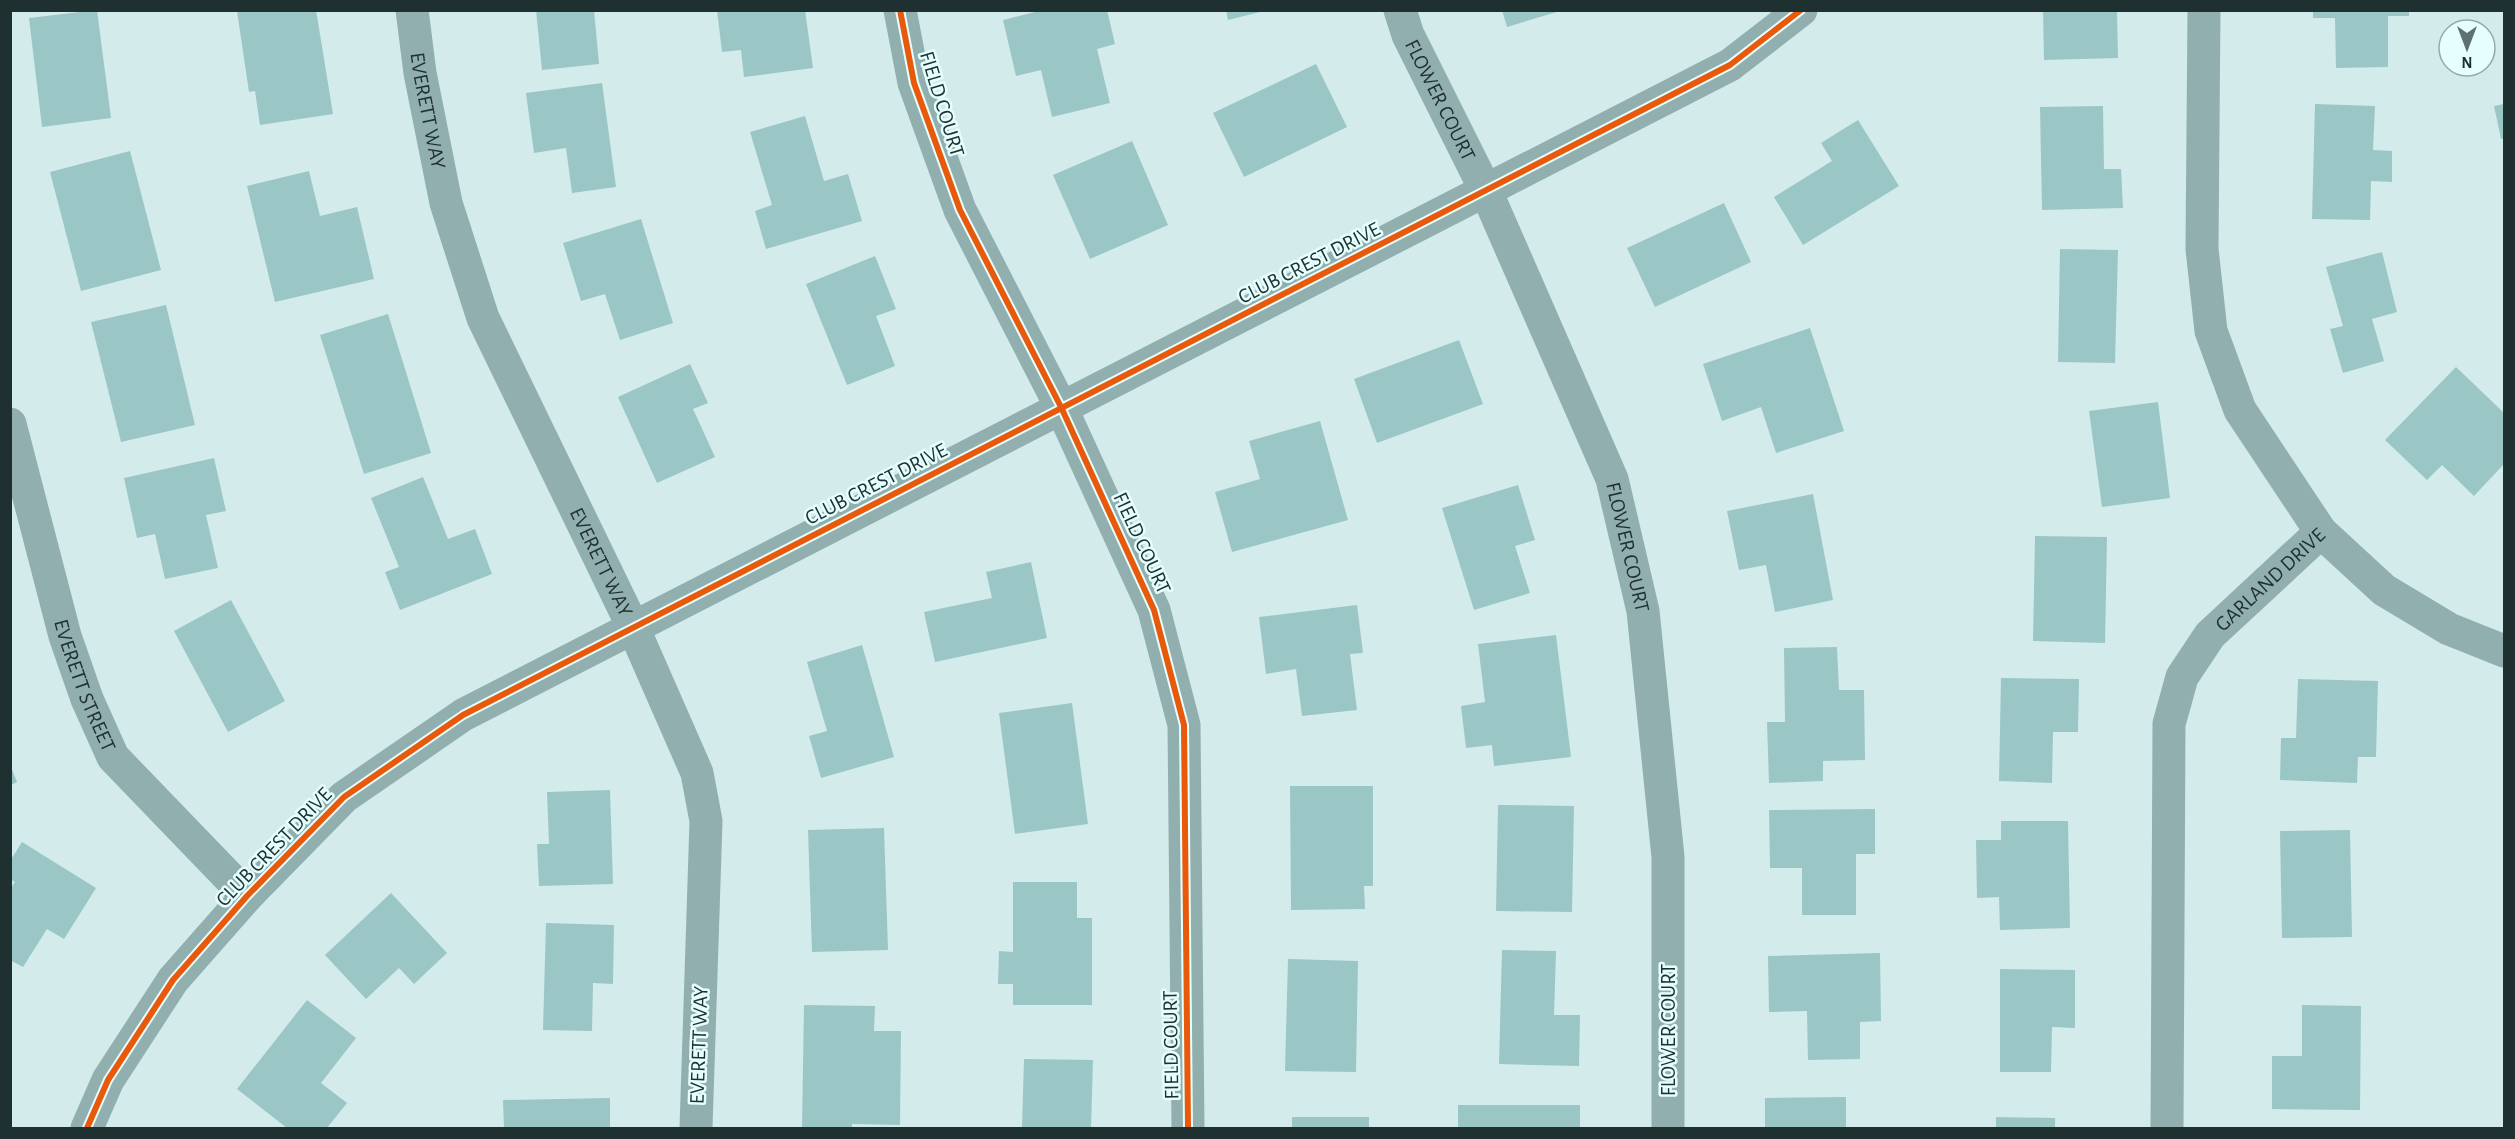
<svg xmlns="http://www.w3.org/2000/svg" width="2515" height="1139" font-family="'Alegreya Sans',sans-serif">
	<rect width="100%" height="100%" fill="#d4ebeb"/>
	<g fill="#9bc6c6">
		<path d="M 97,10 L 111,118 L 42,127 L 29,18 Z"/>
		<path d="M 242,10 L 316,10 L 333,114 L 260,125 L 255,91 L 249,92 L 237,11 Z"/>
		<path d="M 536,10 L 594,10 L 599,64 L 542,70 Z"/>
		<path d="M 717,10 L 805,10 L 813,68 L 744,77 L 741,50 L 722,52 Z"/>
		<path d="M 1043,10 L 1107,10 L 1115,44 L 1097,49 L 1110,103 L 1052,117 L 1041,70 L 1016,76 L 1003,20 Z"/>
		<path d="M 1226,10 L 1264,10 L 1264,11 L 1228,20 Z"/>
		<path d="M 1502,10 L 1560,10 L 1560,11 L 1507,27 Z"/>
		<path d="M 2043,10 L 2117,10 L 2118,58 L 2044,60 Z"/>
		<path d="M 2313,10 L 2409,10 L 2409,16 L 2388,16 L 2388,67 L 2336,68 L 2335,18 L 2313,18 Z"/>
		<path d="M 1316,64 L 1347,127 L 1244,177 L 1213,113 Z"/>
		<path d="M 602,83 L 616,187 L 572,193 L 566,148 L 534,153 L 526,93 Z"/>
		<path d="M 2315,104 L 2375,106 L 2373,150 L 2392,151 L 2392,182 L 2371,181 L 2370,220 L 2312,219 Z"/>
		<path d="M 2504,104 L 2504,138 L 2501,139 L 2494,106 Z"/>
		<path d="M 2103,106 L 2104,169 L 2121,169 L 2123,208 L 2042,210 L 2040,107 Z"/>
		<path d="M 805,116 L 824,181 L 848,174 L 862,221 L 766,249 L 755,211 L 772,205 L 750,132 Z"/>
		<path d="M 1858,120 L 1899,186 L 1803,245 L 1774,197 L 1832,161 L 1821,143 Z"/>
		<path d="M 1132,141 L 1168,225 L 1090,259 L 1053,175 Z"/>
		<path d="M 130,151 L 161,270 L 81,291 L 50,172 Z"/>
		<path d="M 309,171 L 320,216 L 357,207 L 374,279 L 275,302 L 247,186 Z"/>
		<path d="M 1724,203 L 1751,262 L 1655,307 L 1627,248 Z"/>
		<path d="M 641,219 L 673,323 L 620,340 L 605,294 L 581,301 L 563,243 Z"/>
		<path d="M 2060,249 L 2118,250 L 2115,363 L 2058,362 Z"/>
		<path d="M 2382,252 L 2397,312 L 2372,319 L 2384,361 L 2343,373 L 2330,329 L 2343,326 L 2326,267 Z"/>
		<path d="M 875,256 L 896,309 L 876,316 L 895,366 L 847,385 L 806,284 Z"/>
		<path d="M 166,305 L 195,425 L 121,442 L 91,322 Z"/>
		<path d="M 388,314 L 431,453 L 364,474 L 320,335 Z"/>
		<path d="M 1810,328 L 1844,431 L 1776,453 L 1761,407 L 1722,421 L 1703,364 Z"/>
		<path d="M 1459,340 L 1483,404 L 1377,443 L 1354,379 Z"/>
		<path d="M 690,364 L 708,403 L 693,409 L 715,457 L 657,483 L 618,397 Z"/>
		<path d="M 2456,367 L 2504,413 L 2504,464 L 2474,496 L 2442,465 L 2427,480 L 2385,440 Z"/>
		<path d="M 2158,402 L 2170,498 L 2102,507 L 2089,411 Z"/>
		<path d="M 1320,421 L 1348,520 L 1232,552 L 1215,492 L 1260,479 L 1249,441 Z"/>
		<path d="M 214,458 L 226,511 L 206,515 L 218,568 L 165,579 L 155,534 L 137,538 L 124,478 Z"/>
		<path d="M 423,477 L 448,539 L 475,529 L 492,574 L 400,610 L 385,572 L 399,567 L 371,498 Z"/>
		<path d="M 1518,485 L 1535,540 L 1515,546 L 1530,593 L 1474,610 L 1442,508 Z"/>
		<path d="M 1813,494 L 1833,600 L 1775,612 L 1766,565 L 1739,570 L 1727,511 Z"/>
		<path d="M 2035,536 L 2107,537 L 2105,643 L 2033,641 Z"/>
		<path d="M 1031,562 L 1047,638 L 935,662 L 924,612 L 992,598 L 986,572 Z"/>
		<path d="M 231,600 L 285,701 L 228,732 L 174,631 Z"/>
		<path d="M 1357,605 L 1363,653 L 1350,654 L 1357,710 L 1302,716 L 1296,669 L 1266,674 L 1259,617 Z"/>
		<path d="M 1556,635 L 1571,757 L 1494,766 L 1492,745 L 1466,748 L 1461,706 L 1485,702 L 1478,644 Z"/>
		<path d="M 862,645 L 894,757 L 821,778 L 809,736 L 827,731 L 807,662 Z"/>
		<path d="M 1837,647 L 1839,690 L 1864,690 L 1865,760 L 1823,761 L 1823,781 L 1769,783 L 1767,722 L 1785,722 L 1784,648 Z"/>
		<path d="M 2001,678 L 2079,679 L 2078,732 L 2053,732 L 2052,783 L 1999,781 Z"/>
		<path d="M 2298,679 L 2378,681 L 2376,757 L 2358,757 L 2357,783 L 2280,780 L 2281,738 L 2296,738 Z"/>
		<path d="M 1072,703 L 1088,824 L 1015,834 L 999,713 Z"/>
		<path d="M 11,767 L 17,782 L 11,785 Z"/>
		<path d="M 1290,786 L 1373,786 L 1373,886 L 1364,886 L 1365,909 L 1291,910 Z"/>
		<path d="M 610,790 L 613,884 L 539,886 L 537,844 L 549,844 L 547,792 Z"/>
		<path d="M 1498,805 L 1574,806 L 1572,912 L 1496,911 Z"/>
		<path d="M 1875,809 L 1875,854 L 1856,854 L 1856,915 L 1802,915 L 1802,868 L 1770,868 L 1769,810 Z"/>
		<path d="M 2001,821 L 2068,821 L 2070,928 L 2000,930 L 1999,897 L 1977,898 L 1976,840 L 2001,840 Z"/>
		<path d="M 884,828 L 888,950 L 812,952 L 808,830 Z"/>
		<path d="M 2350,830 L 2352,937 L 2282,938 L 2280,831 Z"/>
		<path d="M 22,842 L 96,888 L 64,939 L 47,929 L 23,967 L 10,960 L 10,889 L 15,882 L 10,879 L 10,861 Z"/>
		<path d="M 1013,882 L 1077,882 L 1077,918 L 1092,918 L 1092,1005 L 1013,1005 L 1013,984 L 998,984 L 999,951 L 1013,952 Z"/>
		<path d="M 391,893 L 447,953 L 414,984 L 399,968 L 366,999 L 325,955 Z"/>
		<path d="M 546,923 L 614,925 L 613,984 L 593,983 L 592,1031 L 543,1030 Z"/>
		<path d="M 1502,950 L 1556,951 L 1554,1015 L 1580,1015 L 1579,1066 L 1499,1064 Z"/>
		<path d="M 1880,953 L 1881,1021 L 1860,1022 L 1860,1059 L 1808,1060 L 1807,1011 L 1769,1012 L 1768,956 Z"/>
		<path d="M 1288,959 L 1358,961 L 1356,1072 L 1285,1071 Z"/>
		<path d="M 2000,969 L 2075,970 L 2075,1028 L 2052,1027 L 2051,1072 L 2000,1072 Z"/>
		<path d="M 307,1000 L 356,1038 L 321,1083 L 347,1103 L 327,1128 L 287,1128 L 237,1089 Z"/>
		<path d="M 804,1005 L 875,1006 L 874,1031 L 901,1031 L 900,1125 L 852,1124 L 852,1128 L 802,1128 Z"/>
		<path d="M 2302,1005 L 2361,1006 L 2360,1110 L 2272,1109 L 2272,1056 L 2302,1056 Z"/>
		<path d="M 1024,1059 L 1093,1060 L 1091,1128 L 1022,1128 Z"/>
		<path d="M 1846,1097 L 1846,1128 L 1765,1128 L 1765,1098 Z"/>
		<path d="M 610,1098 L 610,1128 L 504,1128 L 503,1100 Z"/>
		<rect x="1458" y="1105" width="122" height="23"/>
		<rect x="1292" y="1117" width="77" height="11"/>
		<path d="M 1996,1117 L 2055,1118 L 2055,1128 L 1996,1128 Z"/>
	</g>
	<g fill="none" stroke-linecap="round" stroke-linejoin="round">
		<g stroke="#92afaf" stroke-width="33">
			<path id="s1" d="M 412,10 L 420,73 L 446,203 L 483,318 L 633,627 L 697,773 L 706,821 L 696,1128"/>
			<path d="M 900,10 L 914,83 L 960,210 L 1061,407 L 1154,610 L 1184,725 L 1188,1128"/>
			<path id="s2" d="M 1400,10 L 1408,35 L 1486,191 L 1612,479 L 1643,611 L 1668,857 L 1668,1128"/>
			<path d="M 2204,10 L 2202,249 L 2211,331 L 2240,410 L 2321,532 L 2384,590 L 2449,629 L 2504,651"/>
			<path id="s3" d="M 10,424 L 65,636 L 87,699 L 113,757 L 247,896"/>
			<path id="s4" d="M 2167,1128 L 2169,724 L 2182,677 L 2210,635 L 2321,532"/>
		</g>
		<path stroke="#92afaf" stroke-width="33" d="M 87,1128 L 108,1080 L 173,980 L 247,896 L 344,797 L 463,715 L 1730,65 L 1801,10"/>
		<defs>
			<g id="cycleway">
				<path d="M 900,10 L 914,83 L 960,210 L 1061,407 L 1154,610 L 1184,725 L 1188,1128"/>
				<path d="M 87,1128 L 108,1080 L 173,980 L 247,896 L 344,797 L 463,715 L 1730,65 L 1801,10"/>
			</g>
		</defs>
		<use href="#cycleway" stroke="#e5fffe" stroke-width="10"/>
		<use href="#cycleway" stroke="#e8590c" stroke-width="6"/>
	</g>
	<g text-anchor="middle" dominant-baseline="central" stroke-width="5" stroke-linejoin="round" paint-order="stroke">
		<g font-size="21" fill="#1f3030" stroke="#e5fffe">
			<text stroke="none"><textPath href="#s2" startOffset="99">FLOWER COURT</textPath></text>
			<text transform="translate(942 104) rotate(73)">FIELD COURT</text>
			<text stroke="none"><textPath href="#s1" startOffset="102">EVERETT WAY</textPath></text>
			<text transform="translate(1309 263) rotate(-27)">CLUB CREST DRIVE</text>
			<text transform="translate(876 484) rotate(-27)">CLUB CREST DRIVE</text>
			<text transform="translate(1142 543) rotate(65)">FIELD COURT</text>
			<text stroke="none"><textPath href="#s2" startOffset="585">FLOWER COURT</textPath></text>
			<text stroke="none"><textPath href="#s1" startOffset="588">EVERETT WAY</textPath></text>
			<text stroke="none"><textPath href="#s4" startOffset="585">GARLAND DRIVE</textPath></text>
			<text stroke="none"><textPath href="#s3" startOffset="272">EVERETT STREET</textPath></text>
			<text transform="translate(274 847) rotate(-46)">CLUB CREST DRIVE</text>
			<text transform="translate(1668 1030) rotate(-90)">FLOWER COURT</text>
			<text transform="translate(699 1045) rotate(-88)">EVERETT WAY</text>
			<text transform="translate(1171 1045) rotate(-91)">FIELD COURT</text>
		</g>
	</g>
	<rect width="2515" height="1139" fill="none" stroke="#1f3030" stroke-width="24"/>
	<g transform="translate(2467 48) rotate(180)"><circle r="28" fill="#e5fffe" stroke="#96acac" stroke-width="1.5"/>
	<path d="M0-4.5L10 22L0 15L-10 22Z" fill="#5e7171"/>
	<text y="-9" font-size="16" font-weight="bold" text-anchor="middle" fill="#1f3030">N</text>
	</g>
</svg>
